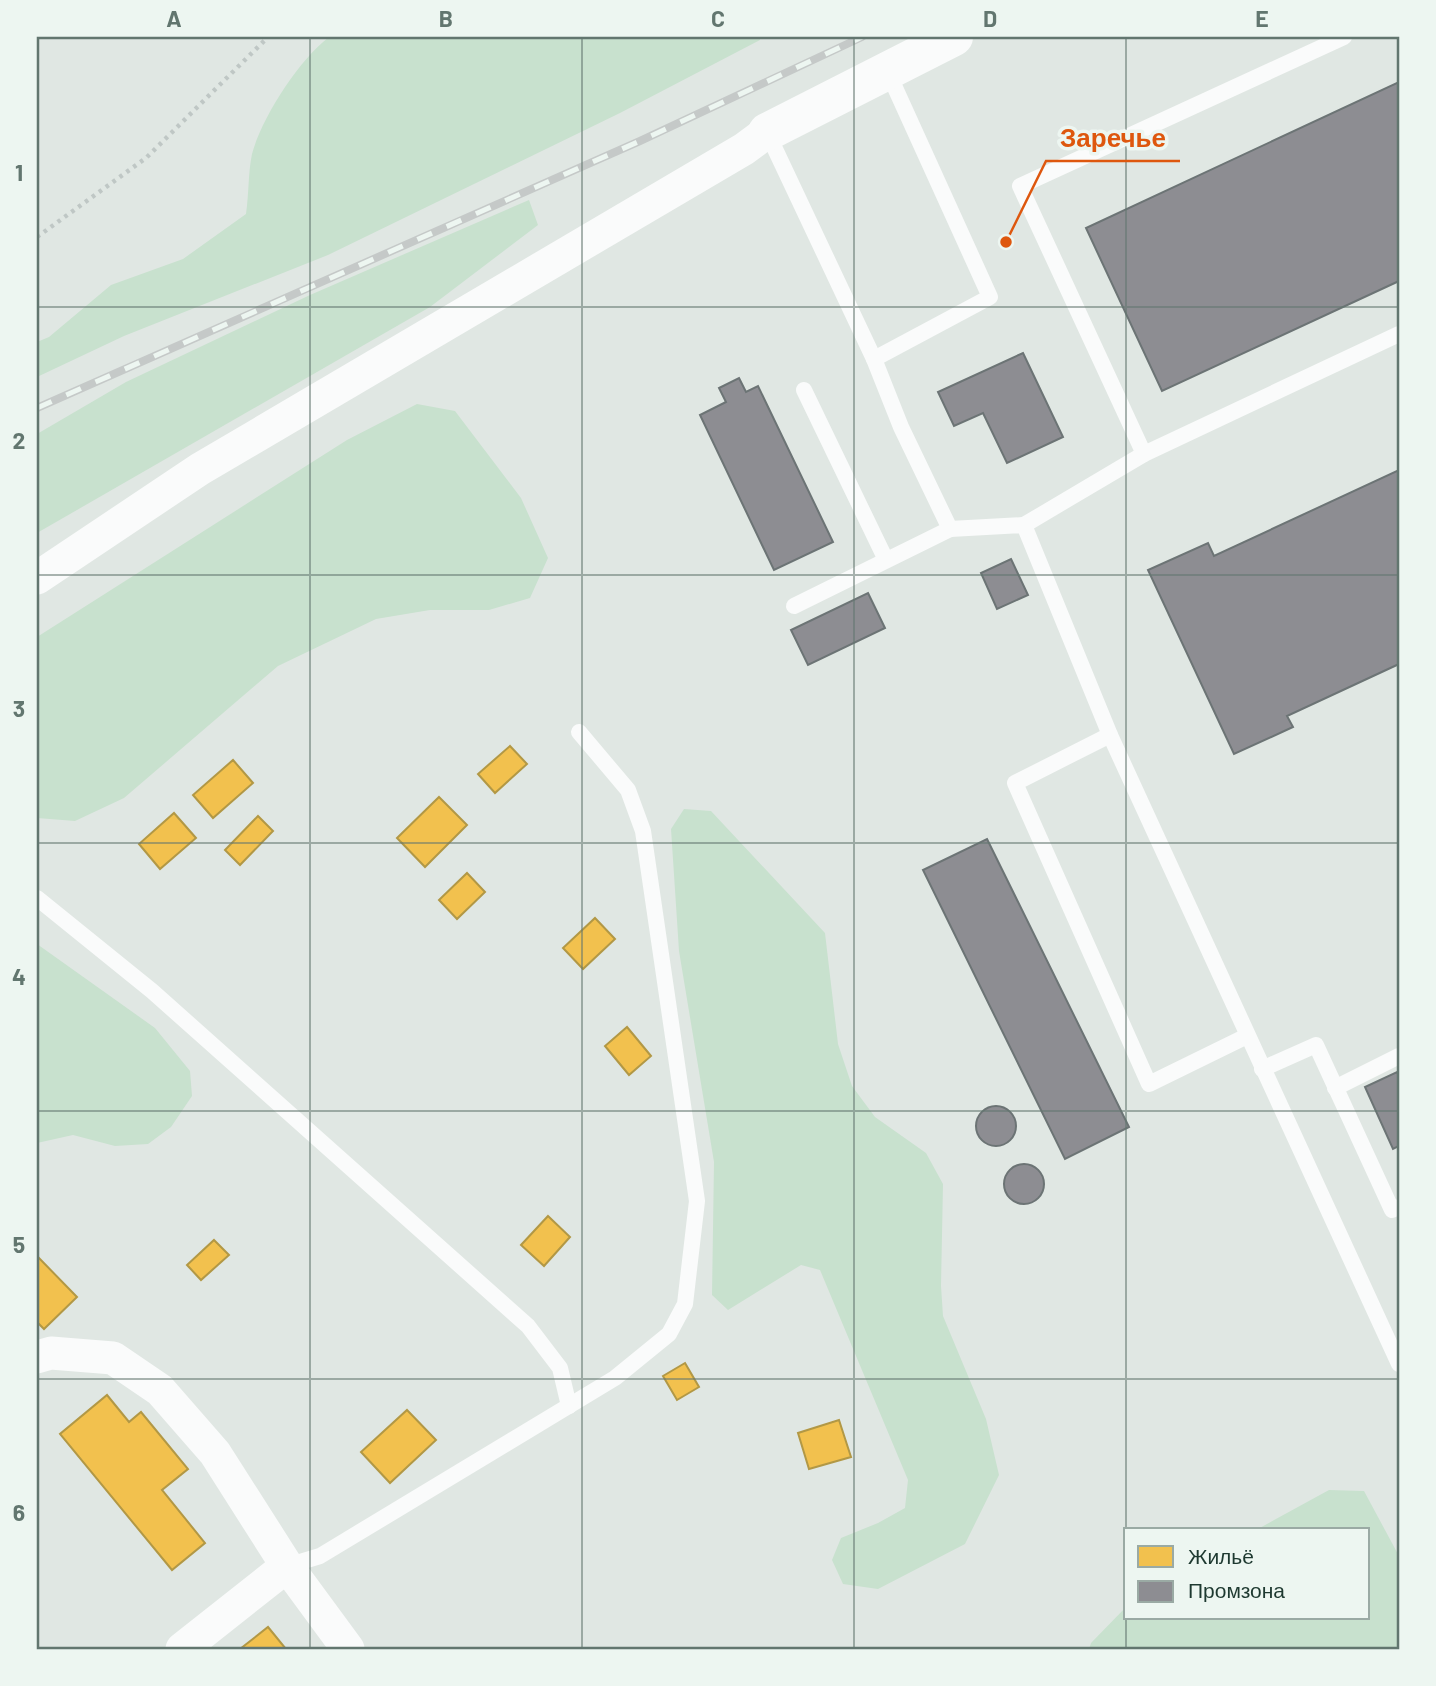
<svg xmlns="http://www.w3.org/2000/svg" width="1436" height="1686" font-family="Barlow,sans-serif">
	<rect width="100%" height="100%" fill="#e0e7e3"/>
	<g fill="#c8e1ce">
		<path d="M 329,37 L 760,37 L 760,40 L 620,113 L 328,255 L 124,336 L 37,377 L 37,342 L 49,337 L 111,285 L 183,259 L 246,214 C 249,194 248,173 252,154 C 262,117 299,60 329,37 Z"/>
		<path d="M 529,200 L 538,225 L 430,307 L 37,533 L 37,434 L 126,382 L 310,295 Z"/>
		<path d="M 417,404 L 455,411 L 521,498 L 548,558 L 530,598 L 489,610 L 430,610 L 376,619 L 278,666 L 124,798 L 75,821 L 37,818 L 37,637 L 347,440 Z"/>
		<path d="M 684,809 L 711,811 L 825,933 L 838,1044 L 852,1086 L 875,1117 L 926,1153 L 943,1184 L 941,1286 L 943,1316 L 986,1419 L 999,1475 L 965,1544 L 878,1589 L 843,1584 L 832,1560 L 841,1538 L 878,1523 L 905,1508 L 908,1480 L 820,1270 L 801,1265 L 728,1310 L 712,1295 L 714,1162 L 679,951 L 671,829 Z"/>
		<path d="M 37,944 L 155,1028 L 190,1071 L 192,1096 L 171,1127 L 148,1144 L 115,1146 L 73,1135 L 37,1143 Z"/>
		<path d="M 1329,1490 L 1364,1491 L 1399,1556 L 1399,1649 L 1089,1649 L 1091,1643 L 1126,1607 L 1126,1618 L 1368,1618 L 1368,1530 L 1256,1530 Z"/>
	</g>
	<g fill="#f2c14e" stroke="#b29845" stroke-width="2">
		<path d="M 510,746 L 527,764 L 495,793 L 478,774 Z"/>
		<path d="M 233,760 L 253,783 L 213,818 L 193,795 Z"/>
		<path d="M 439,797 L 467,825 L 425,867 L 397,838 Z"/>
		<path d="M 174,813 L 196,838 L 160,869 L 139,844 Z"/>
		<path d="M 258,816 L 273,831 L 240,865 L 225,850 Z"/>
		<path d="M 467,873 L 485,892 L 457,919 L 439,900 Z"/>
		<path d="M 595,918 L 615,939 L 583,969 L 563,948 Z"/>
		<path d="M 627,1027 L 651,1056 L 629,1075 L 605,1046 Z"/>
		<path d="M 548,1216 L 570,1237 L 544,1266 L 521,1245 Z"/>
		<path d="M 214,1240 L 229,1255 L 201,1280 L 187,1265 Z"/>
		<path d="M 37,1256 L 77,1297 L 44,1329 L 37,1322 Z"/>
		<path d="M 685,1363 L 699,1387 L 677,1400 L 663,1376 Z"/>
		<path d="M 107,1395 L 129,1422 L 141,1412 L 188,1469 L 162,1490 L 205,1543 L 172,1570 L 60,1434 Z"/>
		<path d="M 407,1410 L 436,1440 L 390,1483 L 361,1452 Z"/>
		<path d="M 839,1420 L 851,1457 L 809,1469 L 798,1433 Z"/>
		<path d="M 268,1627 L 286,1649 L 240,1649 Z"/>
	</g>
	<g fill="#8d8d92" stroke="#6c7475" stroke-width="2">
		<path d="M 1399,82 L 1399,281 L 1162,391 L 1086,228 Z"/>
		<path d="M 1023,353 L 1063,437 L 1007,463 L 983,413 L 954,426 L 938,392 Z"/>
		<path d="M 739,378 L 746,392 L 758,386 L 833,542 L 774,570 L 700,415 L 726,402 L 719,388 Z"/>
		<path d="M 1399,470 L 1399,664 L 1287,716 L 1293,727 L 1234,754 L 1148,570 L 1208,543 L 1214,556 Z"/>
		<path d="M 1011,559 L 1028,595 L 997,609 L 981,573 Z"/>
		<path d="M 868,593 L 885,628 L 808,665 L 791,630 Z"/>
		<path d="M 987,839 L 1129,1127 L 1065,1159 L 923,870 Z"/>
		<path d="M 1397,1072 L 1399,1077 L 1399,1146 L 1393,1149 L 1365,1087 Z"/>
		<circle cx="996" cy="1126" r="20"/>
		<circle cx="1024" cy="1184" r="20"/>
	</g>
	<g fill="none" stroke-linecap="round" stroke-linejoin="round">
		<path stroke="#bfc7c5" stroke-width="4.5" stroke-dasharray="3.5 5" stroke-linecap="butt" d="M 37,237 L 146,158 L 268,37"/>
		<g stroke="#fafbfb" stroke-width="16">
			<path d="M 767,132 L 874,359 L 901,427 L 950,529 L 1024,525 L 1110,735 L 1399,1364"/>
			<path d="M 874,359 L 990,297 L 887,70"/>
			<path d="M 804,390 L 886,560"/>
			<path d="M 1144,454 L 1020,186 L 1344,37"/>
			<path d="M 1024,525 L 1144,454 L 1399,334"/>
			<path d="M 794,606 L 950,529"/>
			<path d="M 1110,735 L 1015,783 L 1149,1084 L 1247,1036"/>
			<path d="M 37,898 L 152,991 L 528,1326 L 560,1368 L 569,1406"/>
			<path d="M 1262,1069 L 1316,1045 L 1392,1210 L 1399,1207"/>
			<path d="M 1335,1088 L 1399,1056"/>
			<path d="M 287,1566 L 320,1556 L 615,1378 L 669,1334 L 685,1304 L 697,1201 L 643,831 L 628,790 L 579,732"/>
		</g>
		<g stroke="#fafbfb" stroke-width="33">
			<path d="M 37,578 L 200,469 L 744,149 L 767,132"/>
			<path d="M 37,1357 L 51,1353 L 113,1358 L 160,1390 L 215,1453 L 287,1566 L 348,1649"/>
			<path d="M 182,1649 L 287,1566"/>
		</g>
		<path stroke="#fafbfb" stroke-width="38" d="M 767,132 L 954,37"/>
		<defs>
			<path id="rail" d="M 37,408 L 640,141 L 862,37"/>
		</defs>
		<use href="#rail" stroke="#c5c9c8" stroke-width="8"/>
		<use href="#rail" stroke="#edf6f1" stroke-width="5" stroke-dasharray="16" stroke-linecap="butt"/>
	</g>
	<path fill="none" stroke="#62766f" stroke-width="2" stroke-opacity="0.55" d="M 310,37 L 310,1649M 582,37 L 582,1649M 854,37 L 854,1649M 1126,37 L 1126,1649M 37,307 L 1399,307M 37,575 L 1399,575M 37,843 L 1399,843M 37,1111 L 1399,1111M 37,1379 L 1399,1379"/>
	<path fill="none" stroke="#de570e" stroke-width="2.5" d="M1006 242L1046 161H1180"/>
	<circle fill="#de570e" stroke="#edf6f1" stroke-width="2.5" cx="1006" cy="242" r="7"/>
	<g font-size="26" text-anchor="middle" font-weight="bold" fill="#de570e" stroke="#edf6f1" stroke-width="7" stroke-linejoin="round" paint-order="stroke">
		<text x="1113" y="147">Заречье</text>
	</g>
	<rect width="1436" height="1686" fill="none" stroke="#edf6f1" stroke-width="77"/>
	<rect x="1124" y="1528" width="245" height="91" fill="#edf6f1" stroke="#9aaaa4" stroke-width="2"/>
	<rect x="1138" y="1546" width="35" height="21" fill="#f2c14e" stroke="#9aaaa4" stroke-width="2"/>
	<text x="1188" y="1564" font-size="21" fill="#1e3930">Жильё</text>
	<rect x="1138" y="1581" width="35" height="21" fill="#8d8d92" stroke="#9aaaa4" stroke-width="2"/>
	<text x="1188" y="1598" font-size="21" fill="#1e3930">Промзона</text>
	<rect x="38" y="38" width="1360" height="1610" fill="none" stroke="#62766f" stroke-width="2.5"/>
	<g font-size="23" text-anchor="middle" font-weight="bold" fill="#62766f">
		<text x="174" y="27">A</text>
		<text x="446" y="27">B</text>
		<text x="718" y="27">C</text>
		<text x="990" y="27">D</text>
		<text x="1262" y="27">E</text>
		<text x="19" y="181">1</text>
		<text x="19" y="449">2</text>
		<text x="19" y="717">3</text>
		<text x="19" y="985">4</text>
		<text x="19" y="1253">5</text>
		<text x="19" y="1521">6</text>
	</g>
</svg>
